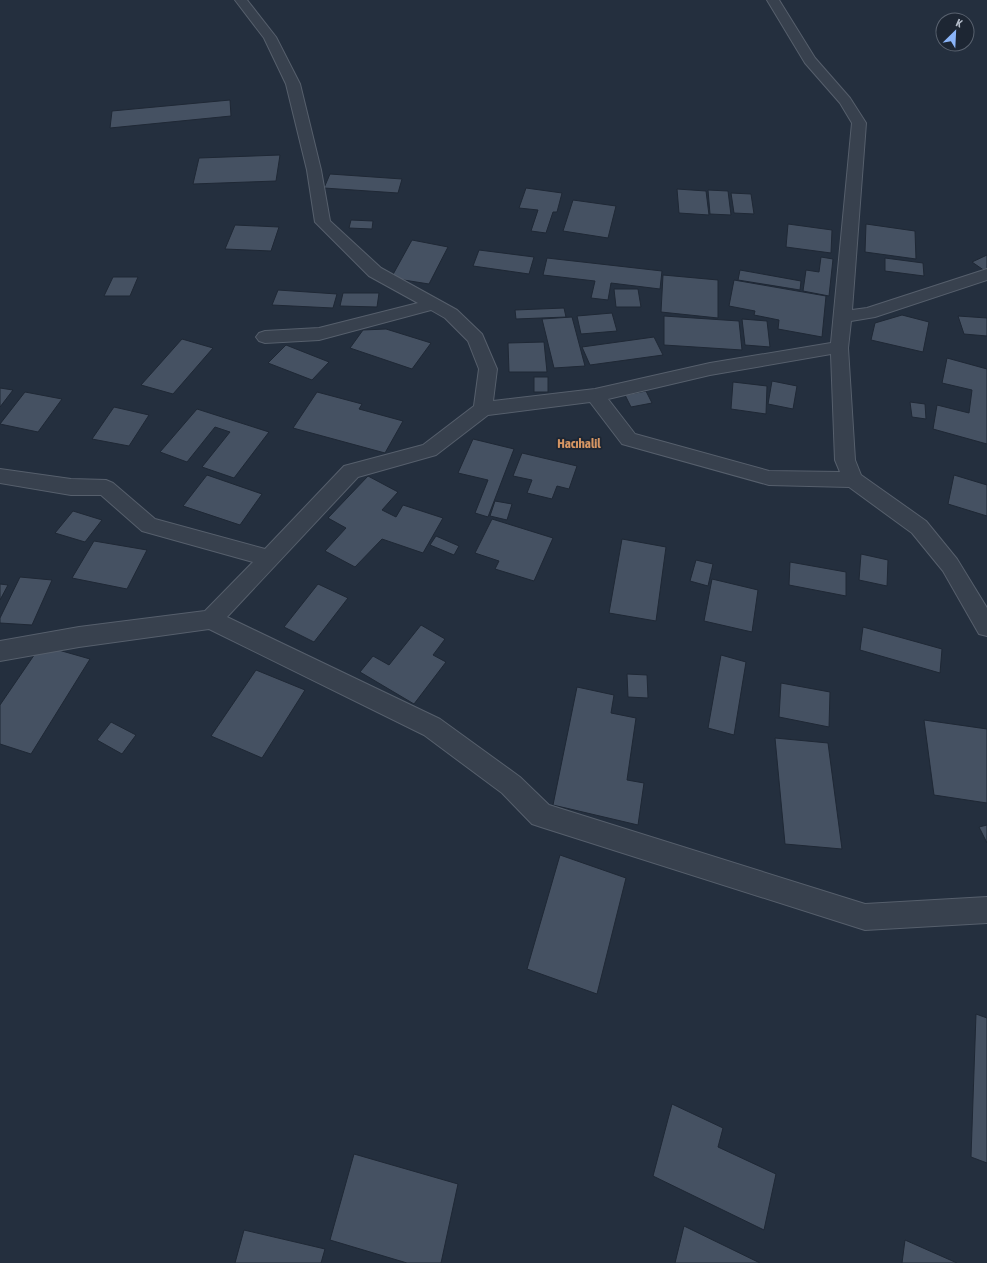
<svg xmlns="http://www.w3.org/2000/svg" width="987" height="1263" font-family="'Asap Condensed',sans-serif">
	<rect width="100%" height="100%" fill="#242f3e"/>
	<g fill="#455162" stroke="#1f2835">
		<path d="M 230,100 L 231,116 L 110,128 L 112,111 Z"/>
		<path d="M 280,155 L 276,181 L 193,184 L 199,158 Z"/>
		<path d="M 330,174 L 402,179 L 398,193 L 324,188 Z"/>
		<path d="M 526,188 L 562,193 L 557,212 L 553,212 L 546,233 L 531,231 L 538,210 L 519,208 Z"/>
		<path d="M 677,189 L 706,191 L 709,215 L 679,213 Z"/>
		<path d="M 708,190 L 728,191 L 731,215 L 710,214 Z"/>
		<path d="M 731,193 L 751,194 L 754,214 L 734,213 Z"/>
		<path d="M 573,200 L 616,206 L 608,238 L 563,231 Z"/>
		<path d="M 351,220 L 373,221 L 372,229 L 349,228 Z"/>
		<path d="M 788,224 L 832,230 L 831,253 L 786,247 Z"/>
		<path d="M 866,224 L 915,231 L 916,259 L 865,252 Z"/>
		<path d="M 235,225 L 279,227 L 271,251 L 225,249 Z"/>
		<path d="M 412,240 L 448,247 L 429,284 L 391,278 Z"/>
		<path d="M 479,250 L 534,257 L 529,274 L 473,266 Z"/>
		<path d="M 987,255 L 987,270 L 985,271 L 972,262 Z"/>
		<path d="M 821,257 L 833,259 L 829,296 L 803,291 L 806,270 L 819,272 Z"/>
		<path d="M 547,258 L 662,271 L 660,289 L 611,283 L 608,300 L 591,298 L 595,281 L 543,275 Z"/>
		<path d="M 885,258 L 923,263 L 924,276 L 885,271 Z"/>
		<path d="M 740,270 L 801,281 L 800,290 L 738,280 Z"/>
		<path d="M 663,275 L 718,280 L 718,318 L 661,312 Z"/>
		<path d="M 113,277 L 138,277 L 130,296 L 104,296 Z"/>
		<path d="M 734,280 L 826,296 L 822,337 L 778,329 L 779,320 L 754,315 L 755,311 L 729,306 Z"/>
		<path d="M 614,289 L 638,289 L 641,307 L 616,307 Z"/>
		<path d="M 278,290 L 337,294 L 333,308 L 272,305 Z"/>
		<path d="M 343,293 L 379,293 L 377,307 L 340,306 Z"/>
		<path d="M 564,308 L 566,317 L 516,319 L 515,310 Z"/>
		<path d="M 612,313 L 617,331 L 581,334 L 577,316 Z"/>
		<path d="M 902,315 L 929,322 L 923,352 L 871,340 L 875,323 Z"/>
		<path d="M 664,316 L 739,321 L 742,350 L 664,345 Z"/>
		<path d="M 958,316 L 987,318 L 987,336 L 964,334 Z"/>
		<path d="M 572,317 L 585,366 L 554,368 L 542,319 Z"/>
		<path d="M 742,319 L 767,321 L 770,347 L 745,345 Z"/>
		<path d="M 386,329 L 431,343 L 412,369 L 350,348 L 363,330 Z"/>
		<path d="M 654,337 L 663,355 L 590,365 L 582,347 Z"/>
		<path d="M 182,339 L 213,348 L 173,394 L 141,385 Z"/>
		<path d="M 544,342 L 547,372 L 509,372 L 508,343 Z"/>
		<path d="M 286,345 L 329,362 L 312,380 L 268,363 Z"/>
		<path d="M 947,358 L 987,369 L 987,444 L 933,429 L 937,405 L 969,413 L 972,390 L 942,383 Z"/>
		<rect x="534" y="377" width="14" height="15"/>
		<path d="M 772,381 L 797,386 L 793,409 L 768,404 Z"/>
		<path d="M 733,382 L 767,386 L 766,414 L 731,409 Z"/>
		<path d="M 0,388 L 13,390 L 0,407 Z"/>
		<path d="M 646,391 L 652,403 L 631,407 L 625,395 Z"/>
		<path d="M 25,392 L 62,399 L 38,432 L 0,424 Z"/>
		<path d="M 317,392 L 362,404 L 359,409 L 403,421 L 385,453 L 293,428 Z"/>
		<path d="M 910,402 L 925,404 L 926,419 L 912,417 Z"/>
		<path d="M 114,407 L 149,415 L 129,446 L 92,439 Z"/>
		<path d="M 197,409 L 269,432 L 234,478 L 202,467 L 230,432 L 215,427 L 187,462 L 160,452 Z"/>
		<path d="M 473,439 L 514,449 L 488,517 L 475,513 L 488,480 L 458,473 Z"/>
		<path d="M 522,453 L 577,466 L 569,489 L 557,486 L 552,499 L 527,493 L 532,480 L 513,476 Z"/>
		<path d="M 207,475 L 262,494 L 240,525 L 183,506 Z"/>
		<path d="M 954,475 L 987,485 L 987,516 L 948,504 Z"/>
		<path d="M 368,476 L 398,492 L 382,510 L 396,517 L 403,505 L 443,518 L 423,553 L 382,539 L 355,567 L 325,551 L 346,528 L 328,518 Z"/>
		<path d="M 495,501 L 512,504 L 507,520 L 490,516 Z"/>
		<path d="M 73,511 L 102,520 L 85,542 L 55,533 Z"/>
		<path d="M 492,519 L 553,538 L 534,581 L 495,569 L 499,561 L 475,553 Z"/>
		<path d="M 436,536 L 459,546 L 454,555 L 430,545 Z"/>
		<path d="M 622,539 L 666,547 L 656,621 L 609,613 Z"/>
		<path d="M 94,541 L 147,550 L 127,589 L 72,578 Z"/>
		<path d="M 861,554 L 888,560 L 887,586 L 859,580 Z"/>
		<path d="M 696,560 L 713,564 L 708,586 L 690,581 Z"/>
		<path d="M 790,562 L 846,572 L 846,596 L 789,585 Z"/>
		<path d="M 20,577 L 52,580 L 32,625 L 0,623 L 0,618 Z"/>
		<path d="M 712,579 L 758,590 L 752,632 L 704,621 Z"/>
		<path d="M 0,584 L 8,585 L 0,600 Z"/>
		<path d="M 318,584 L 348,598 L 314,642 L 284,627 Z"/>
		<path d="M 421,625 L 445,639 L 433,655 L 446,662 L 414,704 L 360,672 L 373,656 L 389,665 Z"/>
		<path d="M 863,627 L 942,649 L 940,673 L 860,650 Z"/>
		<path d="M 41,645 L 90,659 L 31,754 L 0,744 L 0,705 Z"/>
		<path d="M 721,655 L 746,662 L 734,735 L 708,728 Z"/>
		<path d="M 256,670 L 305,690 L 262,758 L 211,736 Z"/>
		<path d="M 627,674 L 647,675 L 648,698 L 628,697 Z"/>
		<path d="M 781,683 L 830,692 L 829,727 L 779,717 Z"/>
		<path d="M 577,687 L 614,695 L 611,713 L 636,718 L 627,780 L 644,783 L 638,825 L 553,805 Z"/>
		<path d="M 924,720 L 987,729 L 987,803 L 934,795 Z"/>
		<path d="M 111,722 L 136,735 L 122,754 L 97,740 Z"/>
		<path d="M 775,738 L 828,743 L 842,849 L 785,844 Z"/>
		<path d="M 987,825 L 987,843 L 979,827 Z"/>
		<path d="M 560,855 L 626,878 L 597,994 L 527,969 Z"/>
		<path d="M 976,1014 L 987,1018 L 987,1163 L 971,1157 Z"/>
		<path d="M 672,1104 L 723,1128 L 718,1147 L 776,1174 L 764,1230 L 653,1176 Z"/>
		<path d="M 354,1154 L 458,1184 L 441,1263 L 407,1263 L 330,1240 Z"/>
		<path d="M 684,1226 L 760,1263 L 675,1263 Z"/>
		<path d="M 244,1230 L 325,1249 L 321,1263 L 235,1263 Z"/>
		<path d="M 905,1240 L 957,1263 L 902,1263 Z"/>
	</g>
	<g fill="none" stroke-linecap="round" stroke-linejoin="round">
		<defs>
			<path id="minor" d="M 235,0 L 247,0 L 276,37 L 300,84 L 321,170 L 330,221 L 381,268 L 457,310 L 482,334 L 497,369 L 493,401 L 595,389 L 710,363 L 831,343 L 852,123 L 840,103 L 805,63 L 767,0 L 779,0 L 815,58 L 850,98 L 866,123 L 852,310 L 867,308 L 987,269 L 987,280 L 875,317 L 851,321 L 848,348 L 855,460 L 861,475 L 926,521 L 957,559 L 987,608 L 987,636 L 979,634 L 943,571 L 912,533 L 849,487 L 769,485 L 622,444 L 590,402 L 488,415 L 436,455 L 358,477 L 227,617 L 440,719 L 520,777 L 549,805 L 865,904 L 987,897 L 987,923 L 865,930 L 541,827 L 532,824 L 502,793 L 424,735 L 209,629 L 79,647 L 0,661 L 0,641 L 79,627 L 205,611 L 253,562 L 142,531 L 101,495 L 71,495 L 0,483 L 0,469 L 71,479 L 106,480 L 113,483 L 155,519 L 265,549 L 344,466 L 423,445 L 474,406 L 479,369 L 468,341 L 445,318 L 431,310 L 319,340 L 265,343 L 259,341 L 256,337 L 259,333 L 265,331 L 319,328 L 418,303 L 369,276 L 315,222 L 307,170 L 286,84 L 264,38 ZM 831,354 L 835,460 L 840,472 L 769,471 L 635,434 L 608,399 L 710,375 Z"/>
		</defs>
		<use href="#minor" stroke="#565f6c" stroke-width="2"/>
		<use href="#minor" fill="#38414e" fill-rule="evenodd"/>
	</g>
	<g text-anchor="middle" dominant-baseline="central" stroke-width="3.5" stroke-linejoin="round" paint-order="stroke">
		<g font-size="13" font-weight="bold" fill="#d59563" stroke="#1d2633">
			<text x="579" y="443">Hacıhalil</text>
		</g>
	</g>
	<g transform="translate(955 32) rotate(24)"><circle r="19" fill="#1d2633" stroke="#59626f"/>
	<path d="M0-3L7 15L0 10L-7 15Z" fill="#8ab4f8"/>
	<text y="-6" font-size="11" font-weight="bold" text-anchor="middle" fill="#b4bcc9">K</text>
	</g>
</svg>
